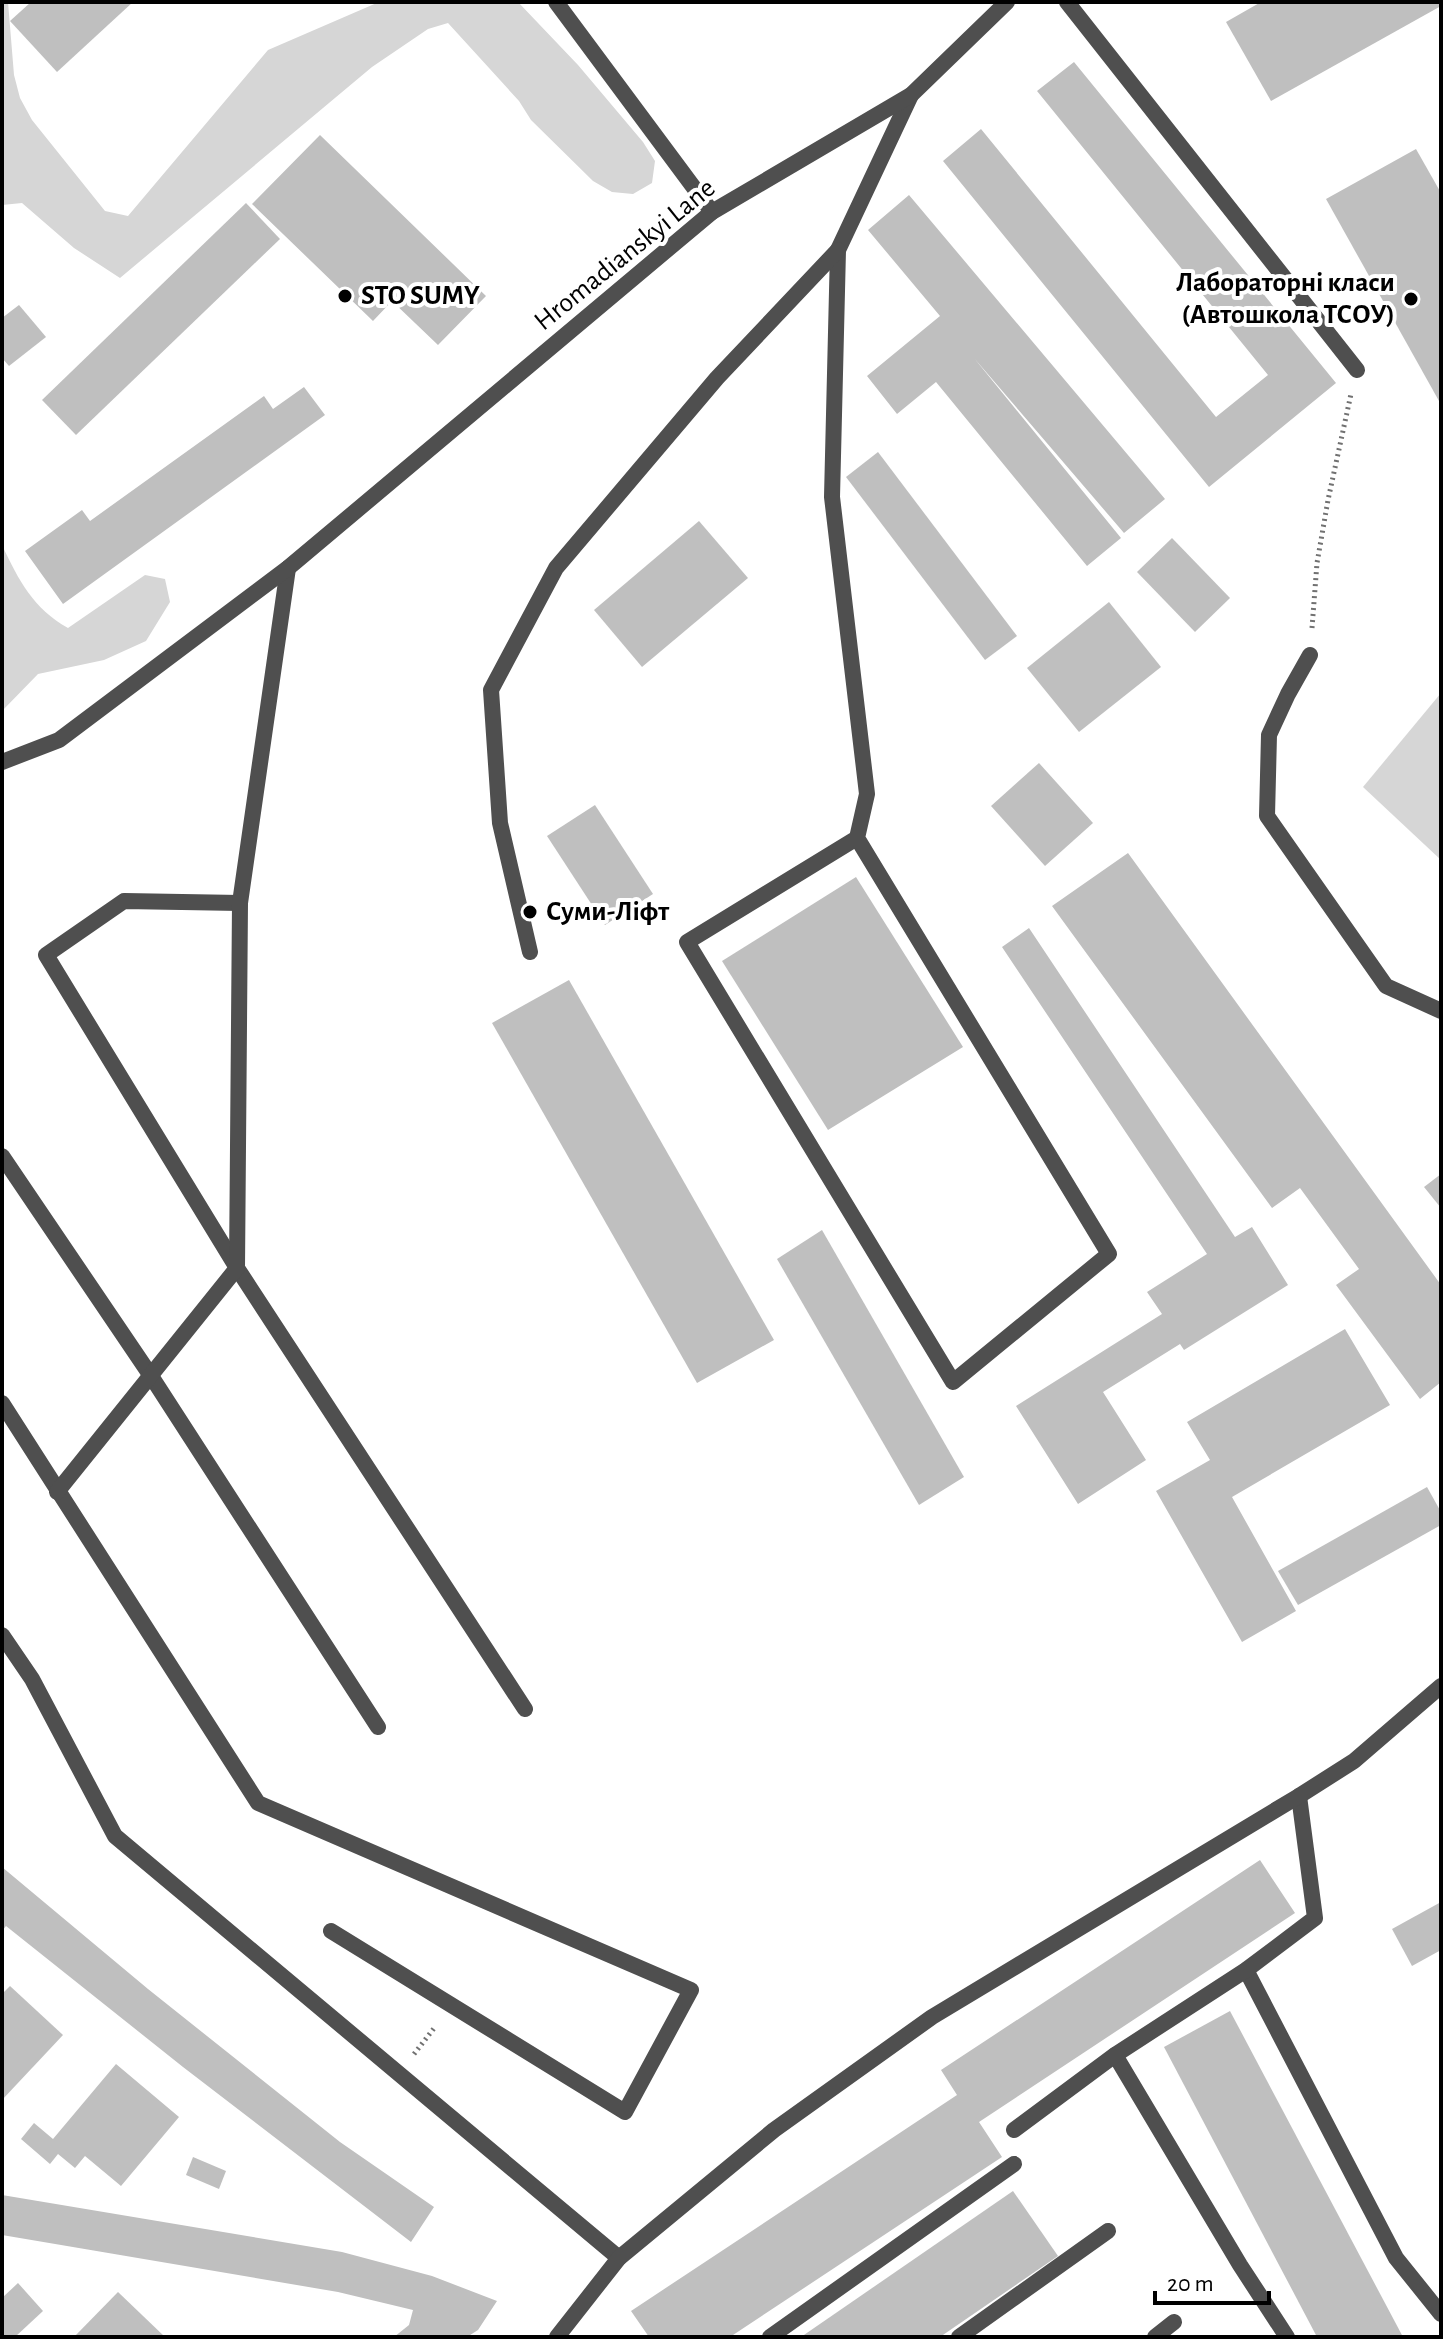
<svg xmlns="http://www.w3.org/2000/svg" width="1443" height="2339" font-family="'Alegreya Sans',sans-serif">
	<rect width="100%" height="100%" fill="#fff"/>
	<g fill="#d6d6d6">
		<path d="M 2,2 L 8,2 L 14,75 L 20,98 L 32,120 L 105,211 L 128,216 L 268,50 L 379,2 L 518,2 L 578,65 L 643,142 L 655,161 L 652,183 L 633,194 L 612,192 L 593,181 L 531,120 L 519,101 L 448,23 L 428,29 L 372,67 L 120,278 L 74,248 L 22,203 L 2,205 Z"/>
		<path d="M 2,545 C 19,581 33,608 68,628 L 145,575 L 165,579 L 170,602 L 146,641 L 104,660 L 38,674 L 2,711 Z"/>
		<path d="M 1441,693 L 1441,860 L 1363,787 Z"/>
	</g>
	<g fill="#bfbfbf">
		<path d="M 31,2 L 133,2 L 57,72 L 10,21 Z"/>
		<path d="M 1261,2 L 1441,2 L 1441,6 L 1271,101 L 1226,22 Z"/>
		<path d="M 1074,62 L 1336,383 L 1209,487 L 943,161 L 981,129 L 1216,417 L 1268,375 L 1037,91 Z"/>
		<path d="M 320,135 L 486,296 L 438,345 L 392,301 L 373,321 L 252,204 Z"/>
		<path d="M 1416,149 L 1441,193 L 1441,400 L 1439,401 L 1326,199 Z"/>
		<path d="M 909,195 L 1165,499 L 1124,533 L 974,358 L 1121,538 L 1087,566 L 936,382 L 897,414 L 867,376 L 940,316 L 868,230 Z"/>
		<path d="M 246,203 L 280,239 L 76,435 L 42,400 Z"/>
		<path d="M 19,305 L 46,337 L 9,366 L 2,358 L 2,318 Z"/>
		<path d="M 304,387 L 325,415 L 63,604 L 25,551 L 82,510 L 90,521 L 264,396 L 273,409 Z"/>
		<path d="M 878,452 L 1017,636 L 985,660 L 846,477 Z"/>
		<path d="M 699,521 L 748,578 L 642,667 L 594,610 Z"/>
		<path d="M 1172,538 L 1230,598 L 1195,632 L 1137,572 Z"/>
		<path d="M 1109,602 L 1161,667 L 1079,732 L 1027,668 Z"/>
		<path d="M 1039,763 L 1093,823 L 1045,866 L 991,806 Z"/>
		<path d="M 595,805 L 653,894 L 605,925 L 547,836 Z"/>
		<path d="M 1128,853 L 1441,1285 L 1441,1382 L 1420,1399 L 1336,1285 L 1359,1269 L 1300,1188 L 1272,1208 L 1052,906 Z"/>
		<path d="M 856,877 L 963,1047 L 828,1130 L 722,961 Z"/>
		<path d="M 1029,928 L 1235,1237 L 1252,1227 L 1288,1285 L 1184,1350 L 1180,1344 L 1103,1392 L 1146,1460 L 1078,1504 L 1016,1406 L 1162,1314 L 1147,1292 L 1207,1254 L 1002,947 Z"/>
		<path d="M 569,980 L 774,1340 L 697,1383 L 492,1023 Z"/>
		<path d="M 1441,1174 L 1441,1208 L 1424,1187 Z"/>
		<path d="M 822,1230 L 964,1477 L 919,1505 L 777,1259 Z"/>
		<path d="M 1345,1329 L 1390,1405 L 1232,1497 L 1296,1611 L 1242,1642 L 1156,1491 L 1210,1460 L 1187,1422 Z"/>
		<path d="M 1427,1487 L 1441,1512 L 1441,1525 L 1298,1605 L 1278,1571 Z"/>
		<path d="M 1260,1860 L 1295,1913 L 979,2122 L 1002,2157 L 730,2337 L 649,2337 L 631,2311 L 957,2095 L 941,2070 Z"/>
		<path d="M 2,1867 L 148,1989 L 340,2142 L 434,2207 L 411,2242 L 183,2067 L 6,1926 L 2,1931 Z"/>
		<path d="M 1441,1902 L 1441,1950 L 1412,1966 L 1392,1929 Z"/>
		<path d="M 10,1986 L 63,2035 L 2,2100 L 2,1994 Z"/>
		<path d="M 1230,2011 L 1403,2337 L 1317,2337 L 1164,2047 Z"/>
		<path d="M 116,2064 L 179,2117 L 121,2186 L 85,2156 L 75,2168 L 58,2154 L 50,2164 L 21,2139 L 34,2123 L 53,2139 Z"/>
		<path d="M 193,2157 L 226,2171 L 219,2189 L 186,2175 Z"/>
		<path d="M 1013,2191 L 1058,2256 L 940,2337 L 801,2337 Z"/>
		<path d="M 2,2195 L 342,2252 L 432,2276 L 497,2301 L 478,2330 L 467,2337 L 394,2337 L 409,2325 L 413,2310 L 338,2292 L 2,2235 Z"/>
		<path d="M 18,2283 L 43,2311 L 15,2337 L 2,2337 L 2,2298 Z"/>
		<path d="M 118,2292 L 165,2337 L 74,2337 Z"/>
	</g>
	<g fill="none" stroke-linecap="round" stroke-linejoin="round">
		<g stroke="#717171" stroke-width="5" stroke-dasharray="2 4" stroke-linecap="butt">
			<path d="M 1312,628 L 1317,563 L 1328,500 L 1351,394"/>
			<path d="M 414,2054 L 435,2027"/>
		</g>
		<g stroke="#4f4f4f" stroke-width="16">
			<path d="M 556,2 L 712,212"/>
			<path d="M 1067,2 L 1357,370"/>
			<path d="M 1310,655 L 1288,694 L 1269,735 L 1267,816 L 1386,986 L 1441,1011"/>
			<path d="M 857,838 L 1109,1254 L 953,1382 L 687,942 L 857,838 L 867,794 L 832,497 L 838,250 L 911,95"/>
			<path d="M 240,903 L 124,901 L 46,955 L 237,1268 L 525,1709"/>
			<path d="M 530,952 L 500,823 L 491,690 L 556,568 L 717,378 L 838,250"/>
			<path d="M 2,1156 L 151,1376 L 378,1727"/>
			<path d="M 2,1403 L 258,1803 L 691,1990 L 625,2112 L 331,1931"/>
			<path d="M 57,1492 L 237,1268 L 240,903 L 288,568"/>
			<path d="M 2,1635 L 32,1679 L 115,1836 L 619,2258"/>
			<path d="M 1246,1970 L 1396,2258 L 1441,2314"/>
			<path d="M 1115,2055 L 1240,2265 L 1287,2337"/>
			<path d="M 1014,2130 L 1115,2055 L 1246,1970 L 1315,1918 L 1299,1796"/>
			<path d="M 557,2337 L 619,2258 L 774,2130 L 932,2017 L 1299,1796 L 1354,1761 L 1441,1686"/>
			<path d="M 770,2337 L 1014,2164"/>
			<path d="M 959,2337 L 1108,2231"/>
			<path d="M 1155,2337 L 1174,2322"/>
		</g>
		<path stroke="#4f4f4f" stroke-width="16" d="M 2,762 L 59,740 L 288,568 L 712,212 L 911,95 L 1007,2"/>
	</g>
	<g fill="#000" stroke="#fff" stroke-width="3">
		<circle cx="345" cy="296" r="8"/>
		<circle cx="1411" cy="299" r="8"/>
		<circle cx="530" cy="912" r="8"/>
	</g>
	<g text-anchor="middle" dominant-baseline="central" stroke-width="8" stroke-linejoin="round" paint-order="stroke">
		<g font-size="28" fill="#000" stroke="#fff">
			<text transform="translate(625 255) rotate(-39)">Hromadianskyi Lane</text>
		</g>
		<g font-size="28" font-weight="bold" fill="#000" stroke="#fff" text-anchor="start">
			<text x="1395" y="283" text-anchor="end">Лабораторні класи<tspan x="1395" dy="32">(Автошкола ТСОУ)</tspan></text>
			<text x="361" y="296">STO SUMY</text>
			<text x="546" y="912">Суми-Ліфт</text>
		</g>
	</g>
	<rect width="1443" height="2339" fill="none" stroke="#000000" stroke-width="8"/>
	<path d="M1155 2291v12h114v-12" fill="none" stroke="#000000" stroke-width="4"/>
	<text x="1167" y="2291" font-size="24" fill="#000000" stroke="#ffffff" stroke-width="6" paint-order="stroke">20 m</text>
</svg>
